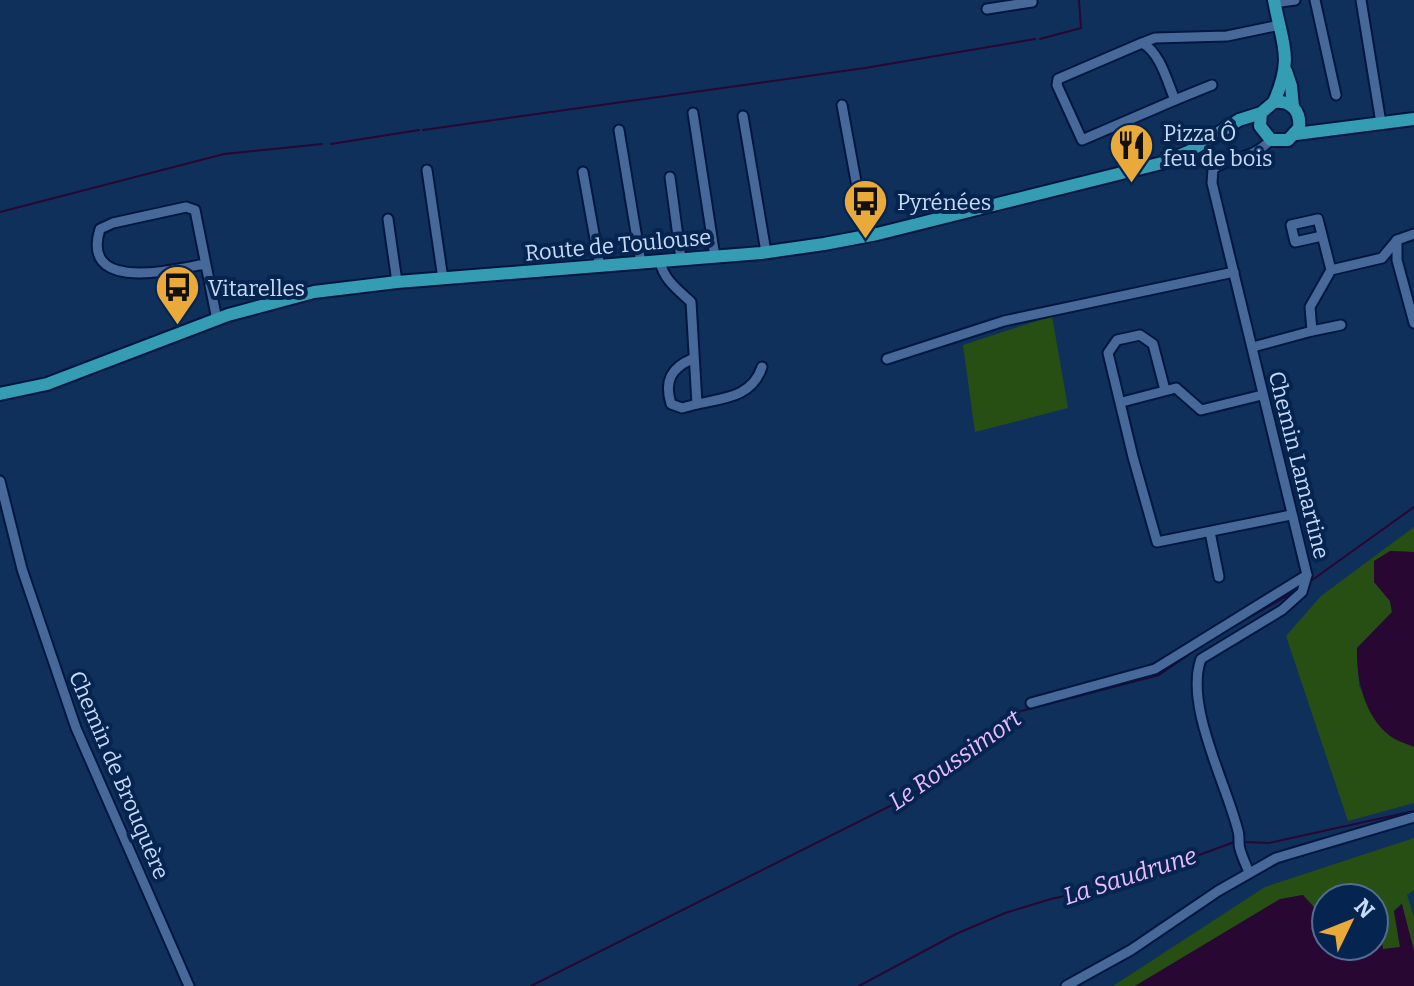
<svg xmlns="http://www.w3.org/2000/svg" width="1414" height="986" font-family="Bitter,serif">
	<rect width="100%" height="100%" fill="#10305c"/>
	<g fill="#274f13">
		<path d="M 1052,316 L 1068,408 L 975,432 L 963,345 Z"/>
		<path d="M 1414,527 L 1414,552 L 1390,551 L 1374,582 L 1390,601 L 1392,612 L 1357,648 L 1359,686 L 1391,736 L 1414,747 L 1414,803 L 1348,821 L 1286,636 L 1321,596 Z"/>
		<path d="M 1414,838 L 1414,890 L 1407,895 L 1414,917 L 1414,951 L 1401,904 L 1394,911 L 1400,947 L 1382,950 L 1379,913 L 1374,904 L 1374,898 L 1326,898 L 1326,915 L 1322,916 L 1302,895 L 1280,900 L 1135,986 L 1113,986 L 1265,887 Z"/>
	</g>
	<g fill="#280732">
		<path d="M 1390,551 L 1414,552 L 1414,747 C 1407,744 1397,741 1390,736 C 1364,716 1356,678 1357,648 L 1392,612 L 1390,601 L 1374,582 L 1374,561 Z"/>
		<path d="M 1303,895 L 1322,916 L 1326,915 L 1326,946 L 1374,946 L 1374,904 L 1379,913 L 1383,949 L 1400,947 L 1394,911 L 1402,904 L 1414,951 L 1414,986 L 1135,986 L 1280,899 Z"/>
	</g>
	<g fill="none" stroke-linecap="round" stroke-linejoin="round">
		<g stroke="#280732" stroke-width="2">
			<path d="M 1040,39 L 1081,28 L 1079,0"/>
			<path d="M 423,130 L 865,68 L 1035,39"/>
			<path d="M 331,144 L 419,130"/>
			<path d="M 0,212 L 224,154 L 322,144"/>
			<path d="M 1308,583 L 1414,507"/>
			<path d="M 1243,842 L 1269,843 L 1414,811"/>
			<path d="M 531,986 L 912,795 L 1021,711 L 1159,675 L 1213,638 L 1299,589"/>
			<path d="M 859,986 L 956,934 L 1005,913 L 1051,899 L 1126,882 L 1237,841"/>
		</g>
		<defs>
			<g id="minor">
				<path d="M 1315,0 L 1336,95"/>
				<path d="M 1361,0 L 1381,123"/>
				<path d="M 1274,3 L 1295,0"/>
				<path d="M 987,9 L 1032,2 L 1032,0"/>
				<path d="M 1142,43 C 1160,52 1167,81 1175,100 L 1082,140 L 1057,85 L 1058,79 L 1142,43 L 1155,38 L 1227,36 L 1280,25"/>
				<path d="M 1175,100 L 1212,85"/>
				<path d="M 842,105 L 866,236"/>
				<path d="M 693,113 L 715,257"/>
				<path d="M 743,116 L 766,252"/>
				<path d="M 619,130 L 641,263"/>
				<path d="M 427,170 L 443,279"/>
				<path d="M 583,172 L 600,267"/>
				<path d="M 670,177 L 681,259"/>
				<path d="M 388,219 L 397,282"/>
				<path d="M 1414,234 L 1397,240 L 1397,260 L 1414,323"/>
				<path d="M 1322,236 L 1295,242 L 1291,225 L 1318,219 L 1331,270"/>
				<path d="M 660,261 C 663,279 678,290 691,302 L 697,404 C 725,398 752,397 762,367"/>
				<path d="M 205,264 C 172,270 80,293 100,229 L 113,223 L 186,207 L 195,210 L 217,320"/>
				<path d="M 1312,331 L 1341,325"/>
				<path d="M 1253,347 L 1312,331 L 1310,307 L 1331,270 L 1382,258 L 1397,240"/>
				<path d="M 692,359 C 671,368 664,381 671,404 L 682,408 L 697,404"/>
				<path d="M 887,359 L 1004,321 L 1234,272"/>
				<path d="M 1165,390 L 1153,344 L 1140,335 L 1117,340 L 1108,353 L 1133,457 L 1157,542 L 1291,515"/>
				<path d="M 1122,402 L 1176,388 L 1201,410 L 1262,395"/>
				<path d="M 0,481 L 22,569 L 76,728 L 189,986"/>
				<path d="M 1210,532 L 1219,577"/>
				<path d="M 1031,703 L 1155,669 L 1307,575"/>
				<path d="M 1249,872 C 1246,865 1242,857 1240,849 C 1238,844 1240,837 1238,831 C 1227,785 1184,705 1201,659 L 1282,610 L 1302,592 L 1307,575 L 1212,183 L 1213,169 C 1235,154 1248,162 1271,140"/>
				<path d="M 1066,986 L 1131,950 L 1218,891 L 1276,858 L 1414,817"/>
			</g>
			<g id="major">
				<path d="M 1286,71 L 1291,86 L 1293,107"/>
				<path d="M 1274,102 C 1294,56 1282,45 1274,0"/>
				<path d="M 1296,134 L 1414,119"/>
				<path d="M 0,394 L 47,384 L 228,315 L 314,292 L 397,282 L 761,253 L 824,244 L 877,234 L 1162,163 L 1190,151 L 1239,120 L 1261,113 L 1274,102 C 1291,100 1301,111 1299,128 L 1288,140 L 1271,140 L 1260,126 L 1261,113"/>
			</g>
		</defs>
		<use href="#minor" stroke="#00163f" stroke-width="13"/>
		<use href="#major" stroke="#00163f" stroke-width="16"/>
		<use href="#minor" stroke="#476999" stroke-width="9"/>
		<use href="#major" stroke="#349db3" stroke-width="12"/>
	</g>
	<defs>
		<symbol id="restaurant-pin" viewBox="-11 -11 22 30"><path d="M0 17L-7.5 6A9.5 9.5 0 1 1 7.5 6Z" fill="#eaaa39" stroke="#052550"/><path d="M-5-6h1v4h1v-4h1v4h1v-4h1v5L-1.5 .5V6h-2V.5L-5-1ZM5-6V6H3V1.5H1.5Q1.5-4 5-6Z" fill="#111"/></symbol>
		<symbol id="bus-pin" viewBox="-11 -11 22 30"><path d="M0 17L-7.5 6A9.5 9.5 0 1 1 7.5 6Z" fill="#eaaa39" stroke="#052550"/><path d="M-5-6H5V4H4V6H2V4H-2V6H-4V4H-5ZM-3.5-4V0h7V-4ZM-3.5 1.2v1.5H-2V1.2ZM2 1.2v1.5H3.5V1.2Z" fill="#111"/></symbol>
	</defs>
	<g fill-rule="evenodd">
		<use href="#restaurant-pin" x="1106" y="120" width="51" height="69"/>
		<use href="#bus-pin" x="840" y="176" width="51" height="69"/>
		<use href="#bus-pin" x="152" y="262" width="51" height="69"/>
	</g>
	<g text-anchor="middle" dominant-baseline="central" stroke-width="8" stroke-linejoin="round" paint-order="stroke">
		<g font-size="22" fill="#c7daf6" stroke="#052550" text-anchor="start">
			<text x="1163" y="133">Pizza Ô<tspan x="1163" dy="25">feu de bois</tspan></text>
			<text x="897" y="202">Pyrénées</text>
			<text x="208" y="288">Vitarelles</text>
		</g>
		<g font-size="22" fill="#c7daf6" stroke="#052550">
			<text transform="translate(618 245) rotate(-5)">Route de Toulouse</text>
			<text transform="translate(1299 465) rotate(76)">Chemin Lamartine</text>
			<text transform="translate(119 775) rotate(67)">Chemin de Brouquère</text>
		</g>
		<g font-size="24" font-style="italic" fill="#ecbbfd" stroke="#052550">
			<text transform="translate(955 760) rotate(-35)">Le Roussimort</text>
			<text transform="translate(1130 876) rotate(-18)">La Saudrune</text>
		</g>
	</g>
	<g transform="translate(1350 922) rotate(47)"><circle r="38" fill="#052550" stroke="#536d92" stroke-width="2"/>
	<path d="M0-6L14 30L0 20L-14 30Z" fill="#eaaa39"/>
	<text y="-12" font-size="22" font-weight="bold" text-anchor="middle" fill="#c7daf6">N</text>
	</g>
</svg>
